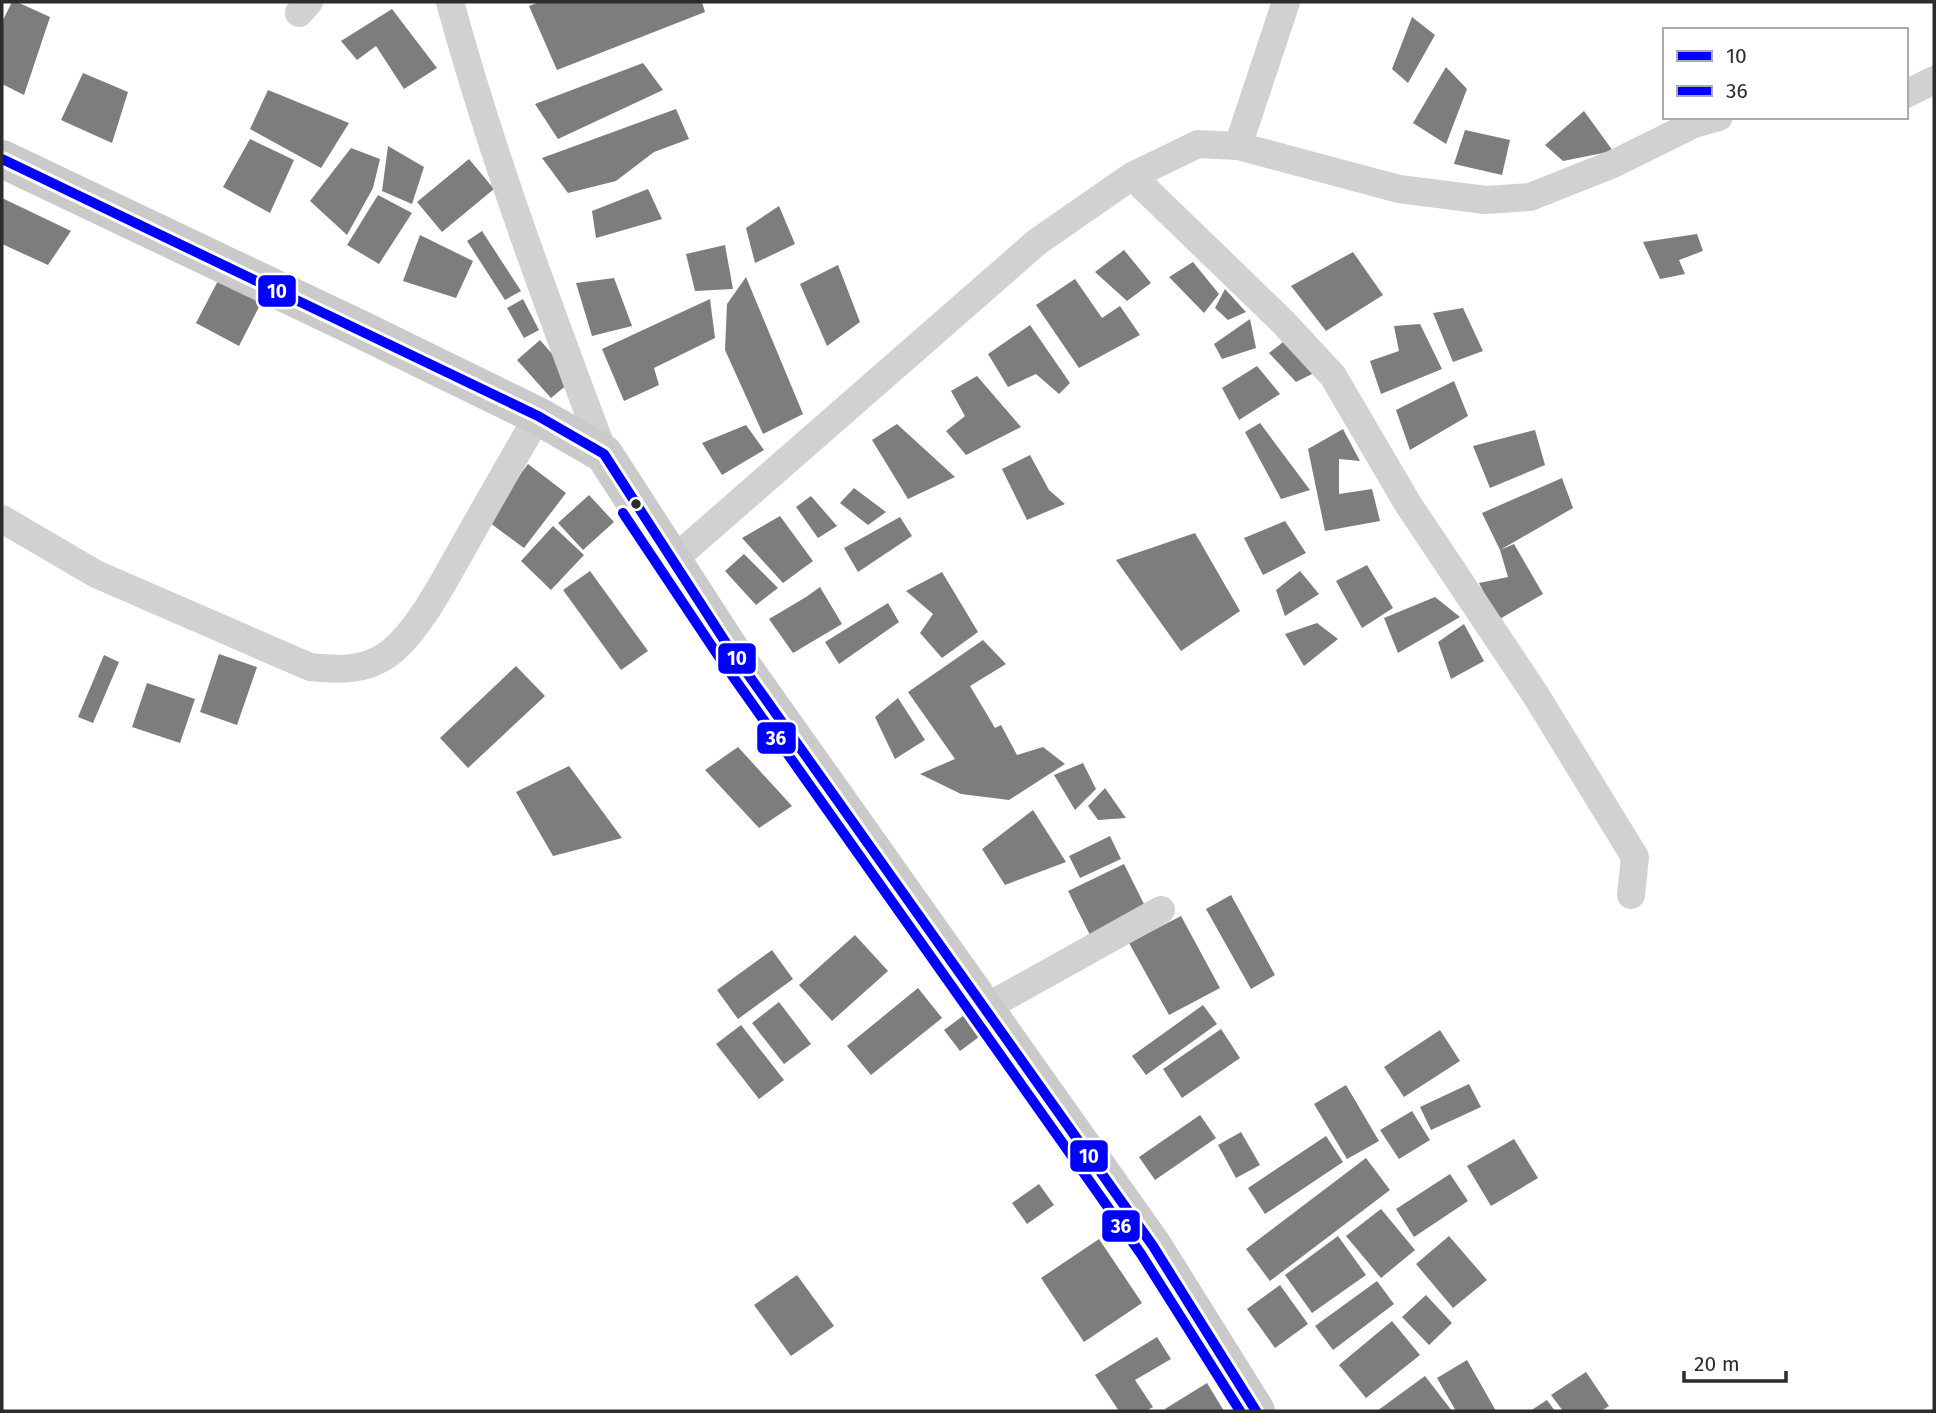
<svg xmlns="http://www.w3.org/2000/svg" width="1936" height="1413" viewBox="0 0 1936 1413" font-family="'Fira Sans',sans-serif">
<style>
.building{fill:#7d7d7d}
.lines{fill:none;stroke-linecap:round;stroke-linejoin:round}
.street{stroke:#d1d1d1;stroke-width:28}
.secondary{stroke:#cacaca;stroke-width:38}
.bus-1-casing{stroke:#fff;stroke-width:16}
.bus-2-casing{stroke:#fff;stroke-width:16}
.bus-1{stroke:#00f;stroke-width:10}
.bus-2{stroke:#00f;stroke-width:10}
.bus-dot{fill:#2c2c2c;stroke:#fff;stroke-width:2.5}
.line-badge{stroke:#fff;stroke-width:2.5}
.badge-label{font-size:19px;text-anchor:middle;font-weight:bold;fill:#fff}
</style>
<rect width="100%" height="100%" fill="#fff"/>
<path class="building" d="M12 2H17L50 17 24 95 2 84V22Z
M540 2H702L705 12 557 70 529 6Z
M392 9 437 68 404 89 376 46 357 60 341 41Z
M1412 17 1435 35 1408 83 1392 69Z
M643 63 663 90 558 139 535 104Z
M1446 67 1467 89 1446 144 1413 123Z
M83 73 128 92 112 143 61 120Z
M268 90 349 123 321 168 250 129Z
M676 109 689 139 654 152 616 181 568 193 542 158Z
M1584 111 1613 151 1563 161 1545 145Z
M1465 130 1510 140 1502 175 1454 164Z
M250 139 294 160 270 213 223 187Z
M388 146 424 167 412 204 382 191Z
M351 148 380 159 373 188 347 235 310 201Z
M469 159 494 189 442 232 417 202Z
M648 189 662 219 596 238 592 211Z
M378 195 412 213 379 264 347 245Z
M2 198 71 231 48 265 2 244Z
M779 206 795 244 755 263 746 228Z
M482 231 521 291 505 300 467 241Z
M1697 234 1703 251 1679 260 1685 274 1660 279 1643 242Z
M420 235 473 261 456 298 403 281Z
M725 245 733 289 695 291 686 254Z
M1124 250 1151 283 1127 301 1095 272Z
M1353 252 1383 295 1326 331 1291 286Z
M1193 262 1219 294 1204 313 1169 277Z
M838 265 860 322 827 346 800 284Z
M220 277 263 299 239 346 196 323Z
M746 277 803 414 763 434 725 350 727 304Z
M614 278 632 326 592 336 576 283Z
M1075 279 1102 318 1120 306 1140 335 1079 368 1036 305Z
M1225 289 1246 312 1228 320 1215 308Z
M523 299 539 330 524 338 507 308Z
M710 299 715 338 654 368 659 385 624 401 602 349Z
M1463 308 1483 351 1453 362 1433 313Z
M1250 319 1256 348 1222 359 1214 344Z
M1420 324 1442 369 1381 394 1370 361 1399 351 1394 326Z
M1030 325 1070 383 1059 394 1036 374 1008 387 988 354Z
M1287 339 1316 372 1296 382 1269 353Z
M540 340 574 379 551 398 517 360Z
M1257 366 1280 394 1239 420 1222 388Z
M977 376 1021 427 966 455 946 431 965 416 951 391Z
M1454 381 1468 416 1410 450 1396 410Z
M1260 423 1310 490 1281 499 1245 432Z
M897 424 955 477 908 499 872 440Z
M746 425 764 450 722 475 702 443Z
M1343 429 1360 461 1339 459V494L1372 489 1380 521 1325 531 1308 449Z
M1535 430 1545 465 1490 488 1473 446Z
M1030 455 1049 490 1065 504 1027 520 1002 469Z
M528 464 566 493 524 548 486 520Z
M1562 478 1573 508 1500 550 1482 513Z
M854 488 886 512 868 525 840 503Z
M589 495 614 522 583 550 558 523Z
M811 496 837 526 818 538 796 507Z
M780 516 813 561 783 583 742 538Z
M900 517 912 536 858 572 844 548Z
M1285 521 1306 553 1263 575 1244 538Z
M553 526 584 555 551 590 521 561Z
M1195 533 1240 611 1181 651 1116 560Z
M1514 544 1543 594 1498 620 1479 583 1508 577 1500 550Z
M744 554 778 588 756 605 725 571Z
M1367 565 1393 608 1362 628 1336 581Z
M590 571 648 651 621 670 563 590Z
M1300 571 1319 594 1285 616 1276 590Z
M942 572 978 632 942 658 920 633 933 614 906 591Z
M820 587 842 624 793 653 769 619 806 597Z
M1435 597 1460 617 1398 653 1384 618Z
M888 603 899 622 839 664 825 642Z
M1317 623 1338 639 1304 666 1285 634Z
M1464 624 1484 661 1451 679 1438 642Z
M983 640 1006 664 970 686 995 728 1001 725 1017 755 1043 747 1065 764 1009 800 961 794 920 774 955 759 908 692Z
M219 654 257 667 237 725 200 712Z
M104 655 119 662 93 723 78 717Z
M516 666 545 696 468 768 440 738Z
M147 683 195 699 180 743 132 727Z
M898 698 925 740 895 759 875 717Z
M738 747 792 806 759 828 705 770Z
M1083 763 1096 789 1075 810 1054 775Z
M569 766 622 838 553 856 516 792Z
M1105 788 1126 818 1098 820 1088 806Z
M1033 810 1066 862 1005 885 982 849Z
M1110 836 1121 859 1080 878 1069 856Z
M1124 864 1148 912 1092 939 1068 891Z
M1231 895 1275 975 1251 989 1206 909Z
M1181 916 1220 988 1169 1015 1129 943Z
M855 935 888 971 832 1021 799 985Z
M772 950 793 979 738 1019 717 990Z
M918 988 942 1018 871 1075 847 1046Z
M779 1002 811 1044 784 1064 752 1023Z
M1203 1005 1217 1024 1146 1075 1132 1056Z
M975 1007 991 1028 960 1051 944 1030Z
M741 1025 784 1080 759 1099 716 1044Z
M1221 1029 1240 1058 1182 1098 1163 1069Z
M1440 1030 1460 1061 1404 1097 1384 1067Z
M1469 1084 1481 1107 1431 1130 1420 1107Z
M1346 1085 1379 1141 1347 1159 1314 1104Z
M1412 1111 1430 1140 1399 1159 1380 1130Z
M1200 1115 1216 1138 1155 1180 1139 1157Z
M1241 1132 1260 1165 1236 1178 1218 1145Z
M1326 1136 1343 1162 1265 1214 1248 1188Z
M1514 1139 1538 1178 1491 1206 1467 1166Z
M1366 1158 1390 1190 1270 1281 1246 1249Z
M1450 1174 1468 1201 1414 1237 1396 1209Z
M1039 1184 1054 1205 1027 1224 1012 1203Z
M1381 1209 1415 1250 1381 1278 1346 1236Z
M1338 1236 1366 1275 1312 1313 1285 1275Z
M1449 1236 1487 1280 1453 1308 1416 1264Z
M1099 1239 1142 1303 1084 1342 1041 1278Z
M797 1275 834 1326 791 1356 754 1305Z
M1377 1281 1394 1304 1333 1350 1315 1326Z
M1280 1285 1308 1324 1275 1348 1247 1309Z
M1426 1295 1452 1323 1429 1345 1402 1317Z
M1392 1321 1420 1355 1366 1398 1339 1365Z
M1157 1337 1171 1359 1135 1380 1153 1407 1146 1411H1119L1095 1375Z
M1467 1360 1496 1411H1456L1437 1378Z
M1586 1372 1609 1406 1601 1411H1563L1551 1395Z
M1425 1376 1452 1411H1377Z
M1207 1383 1224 1411H1166L1165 1409Z
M1547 1400 1555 1411H1530Z"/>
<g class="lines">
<path class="street" d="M450 2C492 156 548 305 604 454
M299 13 309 2
M1906 94 1934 80
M1238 146 1286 2
M1132 176 1283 322 1333 376 1408 504 1535 694 1635 857 1631 895
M2 519 96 574 310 667C338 670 364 671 387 655 417 634 443 582 461 551 486 506 512 461 538 416
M672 561 1037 242 1132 176 1198 144 1238 146 1399 189 1486 200 1530 197 1613 164 1694 124 1719 117
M985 1008 1161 910"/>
<path class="secondary" d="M2 159 362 330 538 416 604 454 728 646 1153 1246 1256 1411"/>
<g class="bus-1-casing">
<path id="bus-1" d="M2 159 538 416 604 454 728 646 1153 1246 1256 1411"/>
</g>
<g class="bus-2-casing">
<path id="bus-2" d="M623 513 717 654 1141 1254 1240 1411"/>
</g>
<use href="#bus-1" class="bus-1"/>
<use href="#bus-2" class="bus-2"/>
</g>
<circle class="bus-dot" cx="636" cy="504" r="6"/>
<g class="line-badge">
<rect x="257" y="274" width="40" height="34" rx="7" fill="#00f"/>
<rect x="717" y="642" width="40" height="33" rx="7" fill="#00f"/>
<rect x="756" y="721" width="41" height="34" rx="7" fill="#00f"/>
<rect x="1069" y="1139" width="40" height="34" rx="7" fill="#00f"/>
<rect x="1101" y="1209" width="40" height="34" rx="7" fill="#00f"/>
</g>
<g class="badge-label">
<text x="277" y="298">10</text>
<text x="737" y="665">10</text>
<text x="776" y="745">36</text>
<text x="1089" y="1163">10</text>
<text x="1121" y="1233">36</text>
</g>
<rect width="1936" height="1413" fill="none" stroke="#2c2c2c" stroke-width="7"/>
<rect x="1663" y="28" width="245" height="91" fill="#ffffff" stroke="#ababab" stroke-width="2"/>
<rect x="1677" y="51" width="35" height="10" fill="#0000ff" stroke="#ababab" stroke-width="2"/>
<text x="1726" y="63" font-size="21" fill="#2c2c2c">10</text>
<rect x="1677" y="86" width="35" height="10" fill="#0000ff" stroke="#ababab" stroke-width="2"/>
<text x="1726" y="98" font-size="21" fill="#2c2c2c">36</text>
<path d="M1684 1371v10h102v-10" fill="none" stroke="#2c2c2c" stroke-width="3.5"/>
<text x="1694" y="1371" font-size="21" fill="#2c2c2c" stroke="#ffffff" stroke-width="5" paint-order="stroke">20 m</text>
</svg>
